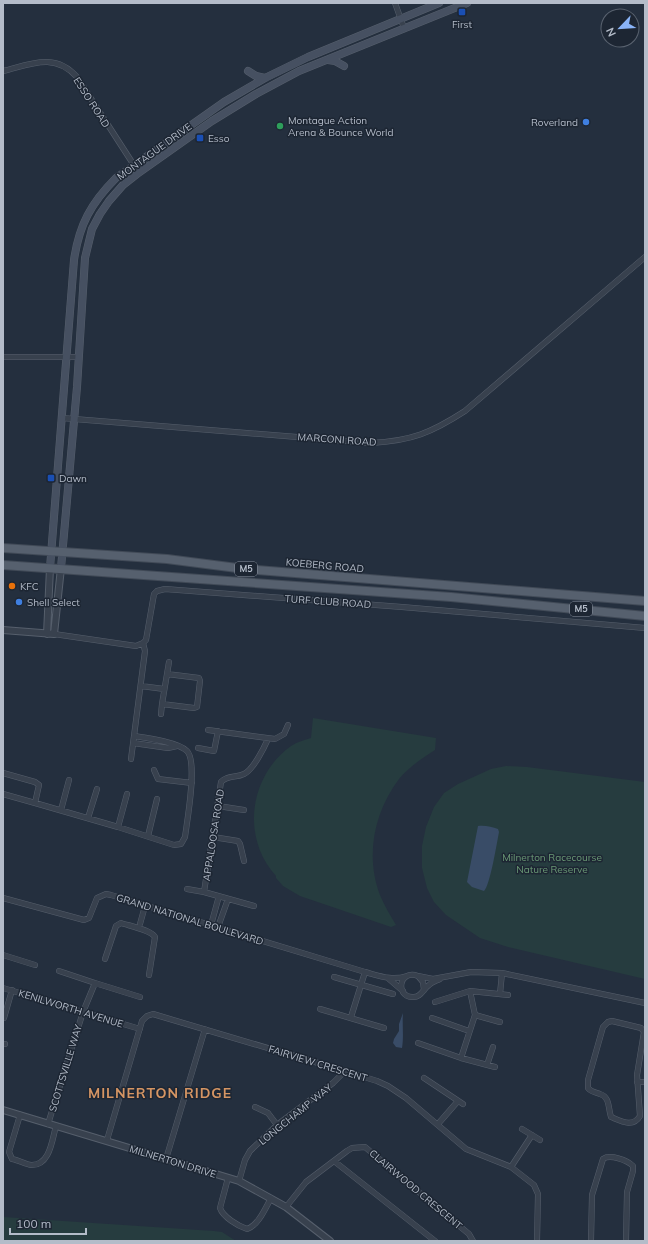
<svg xmlns="http://www.w3.org/2000/svg" width="648" height="1244" viewBox="0 0 648 1244" font-family="Mulish,sans-serif">
<style>
.green{fill:#263c3f}
.water{fill:#394c67}
.lines{fill:none;stroke-linecap:round;stroke-linejoin:round}
.minor-casing{stroke:#565f6c;stroke-width:6}
.tertiary-casing{stroke:#565f6c;stroke-width:8}
.secondary-casing{stroke:#565f6c;stroke-width:8}
.primary-casing{stroke:#414a57;stroke-width:10}
.minor{stroke:#38414e;stroke-width:5}
.tertiary{stroke:#38414e;stroke-width:6}
.secondary{stroke:#465061;stroke-width:7}
.primary{stroke:#56606e;stroke-width:8}
.transit-dot{fill:#1a4fb4;stroke:#1d2633;stroke-width:1.5}
.shop-dot{fill:#3f7fe0;stroke:#1d2633;stroke-width:1.5}
.leisure-dot{fill:#2e9e5b;stroke:#1d2633;stroke-width:1.5}
.food-dot{fill:#e8710a;stroke:#1d2633;stroke-width:1.5}
.labels{text-anchor:middle;stroke-width:3;stroke-linejoin:round;paint-order:stroke}
.shield{fill:#1d2633;stroke:#878f9c;stroke-width:1}
.shield-label{font-size:9px;font-weight:bold;fill:#b4bcc9}
.poi-label{font-size:10px;fill:#b4bcc9;stroke:#1d2633;text-anchor:start}
.street-label{font-size:10px;fill:#b4bcc9;stroke:#1d2633}
.park-label{font-size:10px;fill:#6b9a76;stroke:#1d2633}
.district-label{font-size:14px;font-weight:bold;letter-spacing:1px;fill:#d59563;stroke:#1d2633}
</style>
<rect width="100%" height="100%" fill="#242f3e"/>
<path class="green" d="M313 718 436 738 435 750C422 758 408 768 399 779 374 812 365 856 380 895 384 905 390 915 396 925L391 927 300 896 283 886 276 878V876C241 838 249 776 291 746 297 742 305 740 311 738Z
M506 766 527 767 645 782V979L508 947 480 938 446 915 434 902 427 888 422 868V846L426 827 434 807 444 793 458 784 491 769Z
M3 1217 214 1231 222 1232 236 1241H3Z"/>
<path class="water" d="M478 826C485 825 492 827 498 829L499 832C497 842 490 886 484 891L472 887 467 882Z
M403 1013C402 1025 404 1036 402 1048L396 1047 393 1043 394 1039 399 1031V1024Z"/>
<g class="lines">
<g class="minor-casing">
<path id="minor" d="M395 3 404 28
M3 71C31 64 55 52 77 77L139 173
M3 357H79
M62 418 371 443C411 441 431 433 465 411L645 257
M54 634 136 646 143 643 146 640 154 594 157 591 165 589 402 607 645 628
M167 674 199 678 200 681 197 707 194 708 162 704Z
M167 674 169 662
M141 686 164 689
M161 714 162 704
M208 730 275 739 284 734 288 725
M133 743 168 748 177 746
M198 748 214 751 218 731
M131 759 145 651 143 643
M154 770 158 779 192 783
M3 773 35 782 39 785 35 803 3 794
M35 803 118 827 174 845 181 844 185 837C187 821 198 762 187 751 178 742 147 738 134 736
M218 806 244 810
M61 810 69 780
M88 818 97 789
M118 827 127 794
M148 836 157 799
M213 837 238 841 240 844 244 861
M187 889 204 892
M3 898 84 920 89 918 97 898 106 894 111 895 365 972C380 976 392 981 407 976
M254 906 204 892 221 782C227 775 236 778 244 774 253 770 264 748 268 739
M140 924 145 906
M211 925 219 896
M218 927 228 899
M3 955 35 965
M105 959 116 926 121 923C130 926 151 930 155 937L149 975
M418 976 433 979 471 972 502 973 645 1003
M334 977 393 994
M389 979 403 991
M95 983 140 997
M3 988 140 1029
M424 990 423 982 418 976C399 969 395 996 412 997 421 998 423 989 429 985 432 982 436 981 440 979
M500 994 502 973
M435 1002 470 991 508 995
M320 1009 384 1028
M475 1015 500 1022
M351 1017 365 972
M4 1018 12 990
M432 1018 469 1031
M612 1021 641 1028 644 1032 637 1075 640 1116C633 1128 621 1121 611 1117 608 1108 610 1097 600 1094 595 1092 591 1092 588 1088V1080L603 1027 608 1022Z
M418 1043 461 1058 495 1067
M3 1044H5
M461 1058 475 1015 470 991
M487 1065 493 1047
M424 1078 463 1104
M637 1082H645
M255 1107 268 1113 277 1125
M20 1115 9 1152 12 1159C18 1160 25 1164 31 1165 50 1166 52 1140 56 1126
M48 1124 83 1012 95 983 59 971
M438 1124 458 1101
M522 1129 540 1140
M107 1140 142 1021 147 1016 153 1014 345 1071 377 1081 388 1086 406 1098 466 1149 511 1167 534 1185 538 1194 537 1241
M166 1159 205 1029
M334 1161 435 1241
M511 1167 532 1135
M228 1178 220 1208C223 1217 238 1226 247 1229 258 1226 266 1207 271 1198
M239 1181 245 1160 250 1151 277 1125 333 1083 345 1071
M286 1207 306 1182 347 1151 352 1148 365 1147 469 1234 473 1241
M591 1241 592 1195 603 1159C610 1154 627 1160 633 1166V1171L627 1192 626 1241"/>
</g>
<g class="tertiary-casing">
<path id="tertiary" d="M3 630 54 634 61 568
M47 634 50 568
M3 1110 239 1181 286 1207 330 1241"/>
</g>
<g class="secondary-casing">
<path id="secondary" d="M328 60 335 61 344 66
M248 71 256 76 265 78
M50 568 74 260C79 225 91 203 116 178L224 102 265 78 308 57 439 3
M61 568 77 387 85 258 92 229 100 214 109 201 123 185 137 174 212 121 256 94 299 71 467 3"/>
</g>
<g class="primary-casing">
<path id="primary" d="M3 548 167 559 245 569 645 601
M3 565 451 597 645 616"/>
</g>
<use href="#minor" class="minor"/>
<use href="#tertiary" class="tertiary"/>
<use href="#secondary" class="secondary"/>
<use href="#primary" class="primary"/>
</g>
<g class="transit-dot">
<rect x="458" y="8" width="8" height="8" rx="2"/>
<rect x="196" y="134" width="8" height="8" rx="2"/>
<rect x="47" y="474" width="8" height="8" rx="2"/>
</g>
<g class="shop-dot">
<circle cx="586" cy="122" r="4"/>
<circle cx="19" cy="602" r="4"/>
</g>
<circle class="leisure-dot" cx="280" cy="126" r="4"/>
<circle class="food-dot" cx="12" cy="586" r="4"/>
<g class="labels">
<g class="shield">
<rect x="235" y="562" width="22" height="14" rx="3"/>
<rect x="570" y="602" width="22" height="14" rx="3"/>
</g>
<g class="shield-label">
<text x="246" y="572">M5</text>
<text x="581" y="612">M5</text>
</g>
<g class="poi-label">
<text x="462" y="28" text-anchor="middle">First</text>
<text x="288" y="124">Montague Action<tspan x="288" dy="12">Arena &amp; Bounce World</tspan></text>
<text x="578" y="126" text-anchor="end">Roverland</text>
<text x="208" y="142">Esso</text>
<text x="59" y="482">Dawn</text>
<text x="20" y="590">KFC</text>
<text x="27" y="606">Shell Select</text>
</g>
<g class="street-label">
<text transform="translate(92 102) rotate(57)" y="4">ESSO ROAD</text>
<text transform="translate(154 151) rotate(-36)" y="4">MONTAGUE DRIVE</text>
<text transform="translate(337 439) rotate(4)" y="4">MARCONI ROAD</text>
<text transform="translate(325 565) rotate(5)" y="4">KOEBERG ROAD</text>
<text transform="translate(328 601) rotate(4)" y="4">TURF CLUB ROAD</text>
<text transform="translate(213 835) rotate(-81)" y="4">APPALOOSA ROAD</text>
<text transform="translate(190 919) rotate(17)" y="4">GRAND NATIONAL BOULEVARD</text>
<text transform="translate(71 1008) rotate(17)" y="4">KENILWORTH AVENUE</text>
<text transform="translate(318 1063) rotate(17)" y="4">FAIRVIEW CRESCENT</text>
<text transform="translate(65 1068) rotate(-73)" y="4">SCOTTSVILLE WAY</text>
<text transform="translate(295 1114) rotate(-39)" y="4">LONGCHAMP WAY</text>
<text transform="translate(173 1161) rotate(17)" y="4">MILNERTON DRIVE</text>
<text transform="translate(416 1189) rotate(40)" y="4">CLAIRWOOD CRESCENT</text>
</g>
<g class="park-label">
<text x="552" y="861">Milnerton Racecourse<tspan x="552" dy="12">Nature Reserve</tspan></text>
</g>
<g class="district-label">
<text x="160" y="1098">MILNERTON RIDGE</text>
</g>
</g>
<rect width="648" height="1244" fill="none" stroke="#b4bcc9" stroke-width="8"/>
<g transform="translate(620 28) rotate(245)"><circle r="19" fill="#1d2633" stroke="#59626f"/>
<path d="M0-3L7 15L0 10L-7 15Z" fill="#8ab4f8"/>
<text y="-6" font-size="11" font-weight="bold" text-anchor="middle" fill="#b4bcc9">N</text>
</g>
<path d="M10 1228v6h76v-6" fill="none" stroke="#b4bcc9" stroke-width="2"/>
<text x="16" y="1228" font-size="12" fill="#b4bcc9" stroke="#1d2633" stroke-width="3" paint-order="stroke">100 m</text>
</svg>
